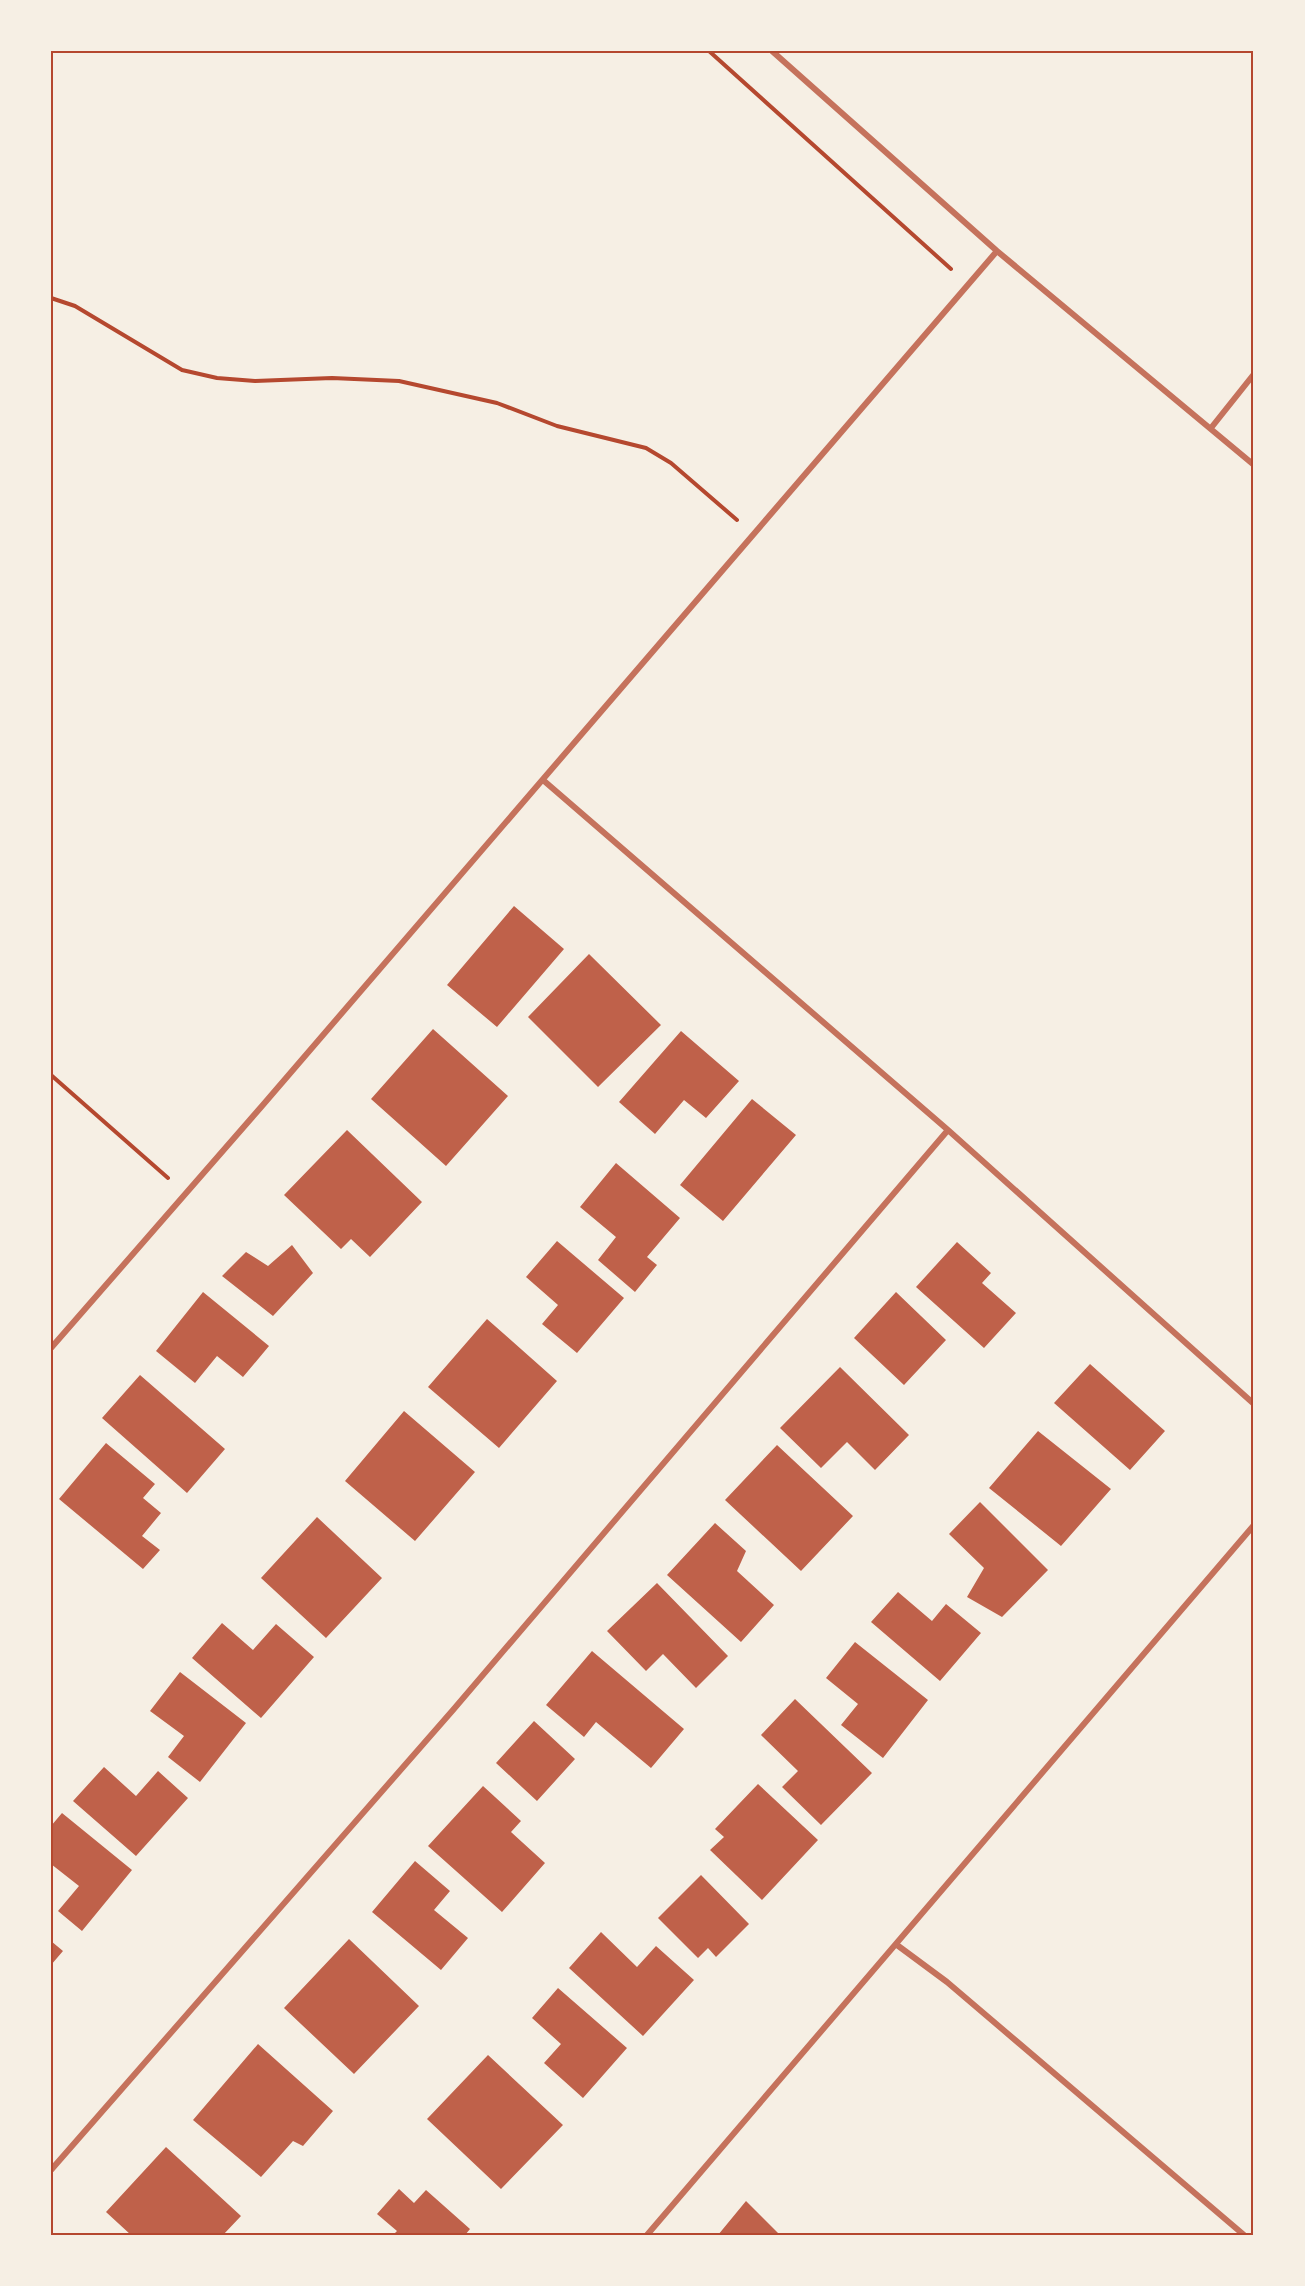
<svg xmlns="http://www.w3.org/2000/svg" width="1305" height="2286" viewBox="0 0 1305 2286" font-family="Cabin,sans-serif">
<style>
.building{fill:#bf614a}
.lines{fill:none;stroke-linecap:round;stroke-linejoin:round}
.path{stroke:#b5482f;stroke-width:4}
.minor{stroke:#c5725c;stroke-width:6}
.neatline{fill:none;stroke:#b5482f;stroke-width:2}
</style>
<rect width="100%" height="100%" fill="#f6efe4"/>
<path class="building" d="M514 906 564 949 497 1027 447 985Z
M589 954 661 1025 598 1087 528 1017Z
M433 1029 508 1096 446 1166 371 1099Z
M681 1031 739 1081 706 1118 684 1100 655 1134 619 1102Z
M752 1099 796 1135 723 1221 680 1185Z
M347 1130 422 1202 370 1257 351 1239 341 1249 284 1195Z
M616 1163 680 1218 647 1257 657 1265 635 1292 598 1260 616 1237 580 1207Z
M557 1241 624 1298 577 1353 542 1324 558 1305 526 1277Z
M957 1242 991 1273 982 1283 1016 1313 984 1348 916 1287Z
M292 1245 313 1273 273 1316 222 1276 246 1252 268 1266Z
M203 1292 269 1346 243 1377 217 1356 195 1383 156 1351Z
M896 1292 946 1340 904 1385 854 1338Z
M487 1319 557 1381 499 1448 428 1387Z
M1090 1364 1165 1431 1130 1470 1054 1403Z
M840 1367 909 1435 875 1470 847 1442 821 1468 780 1428Z
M140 1375 225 1449 187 1493 102 1418Z
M404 1411 475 1472 415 1541 345 1481Z
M1038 1431 1111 1489 1061 1546 989 1488Z
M106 1443 155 1484 143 1498 161 1513 142 1536 160 1550 143 1569 59 1499Z
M777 1445 853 1516 801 1571 725 1500Z
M980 1502 1048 1570 1002 1617 967 1597 984 1568 949 1534Z
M317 1517 382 1578 326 1638 261 1578Z
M715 1523 746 1551 737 1571 774 1605 741 1642 667 1575Z
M657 1583 728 1656 696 1688 663 1654 646 1671 607 1631Z
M898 1592 932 1621 946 1604 981 1633 940 1681 871 1622Z
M222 1623 253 1650 276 1624 314 1657 261 1718 192 1658Z
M855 1642 928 1700 883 1758 841 1725 858 1704 826 1678Z
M592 1651 684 1729 651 1768 596 1722 584 1737 546 1705Z
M180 1672 246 1723 200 1782 168 1757 184 1736 150 1711Z
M795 1699 872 1773 821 1825 782 1787 798 1771 761 1735Z
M534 1721 575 1759 537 1801 496 1763Z
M104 1767 136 1796 158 1771 188 1798 136 1856 73 1801Z
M758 1784 818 1840 762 1900 710 1850 724 1837 715 1829Z
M483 1786 521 1821 511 1832 545 1863 502 1912 428 1846Z
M62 1813 132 1870 82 1931 58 1911 79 1886 51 1864V1826Z
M415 1861 450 1891 434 1910 468 1938 441 1970 372 1912Z
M701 1875 749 1924 716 1957 708 1948 698 1958 658 1918Z
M601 1932 637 1967 656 1946 694 1980 643 2036 569 1968Z
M349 1939 419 2006 354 2074 284 2008Z
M51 1941 63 1951 51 1965Z
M558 1988 627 2048 583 2098 544 2063 561 2044 532 2018Z
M258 2044 333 2111 303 2146 293 2141 261 2177 193 2120Z
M488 2055 563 2125 501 2189 427 2119Z
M166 2147 241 2216 223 2235H131L106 2212Z
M399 2189 414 2203 426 2190 470 2229 465 2235H393L397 2231 377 2214Z
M746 2201 780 2235H718Z"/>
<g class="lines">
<path class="path" d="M709 51 951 269
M51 298 75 306 182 370 217 378 255 381 332 378 399 381 497 403 557 426 646 448 671 463 737 520
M51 1075 168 1178"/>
<path class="minor" d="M772 51 997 251 1254 465
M1211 428 1254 374
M543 780 948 1130 1254 1404
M51 1348 262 1106 997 251
M897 1945 947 1982 1244 2235
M51 2170 453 1710 948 1130
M647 2235 1254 1525"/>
</g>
<rect width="1305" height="2286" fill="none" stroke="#f6efe4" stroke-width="105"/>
<rect x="52" y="52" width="1200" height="2182" class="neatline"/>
</svg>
